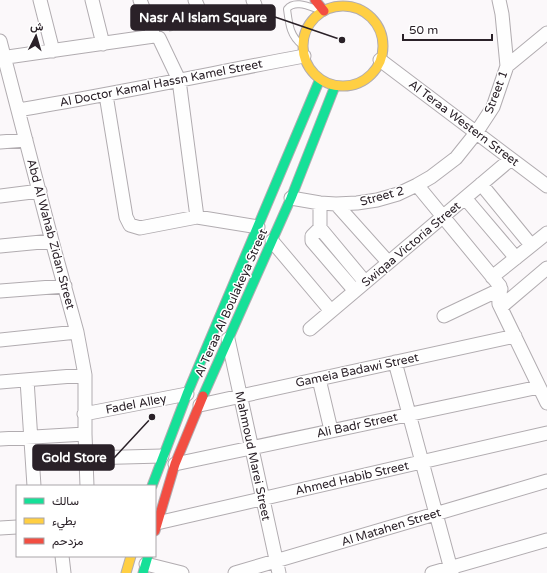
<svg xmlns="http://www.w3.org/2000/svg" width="547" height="573" viewBox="0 0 547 573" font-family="'Varela Round',Vazirmatn,sans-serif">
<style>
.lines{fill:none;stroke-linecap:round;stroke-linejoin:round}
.lane-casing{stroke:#b1acb0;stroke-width:8}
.street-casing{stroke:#b1acb0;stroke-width:15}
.fast-casing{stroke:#b1acb0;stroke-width:11}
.slow-casing{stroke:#b1acb0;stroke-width:11}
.jam-casing{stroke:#b1acb0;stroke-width:11}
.path{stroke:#d8d6d7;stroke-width:2;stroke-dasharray:4 2;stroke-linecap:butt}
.lane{stroke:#fefefe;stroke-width:6}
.street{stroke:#fefefe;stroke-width:13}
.fast{stroke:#16e098;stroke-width:9}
.slow{stroke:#ffcf43;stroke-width:9}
.jam{stroke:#f24e42;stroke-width:9}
.labels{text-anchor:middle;stroke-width:3;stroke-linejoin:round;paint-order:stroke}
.street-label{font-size:12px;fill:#2a2128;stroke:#fff}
.leader{fill:none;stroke:#2a2128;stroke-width:1.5}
.callout-dot{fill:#2a2128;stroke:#fff;stroke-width:1.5}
.callout{fill:#2a2128;stroke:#2a2128;stroke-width:1.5}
.callout-label{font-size:13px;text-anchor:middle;font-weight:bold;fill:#fff}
</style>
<rect width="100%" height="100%" fill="#fbf8fa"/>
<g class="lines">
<g class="lane-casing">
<path id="lane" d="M302 45C290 36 289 24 287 9 294 0 308 6 317 9"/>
</g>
<g class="street-casing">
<path id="street" d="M40 0 53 51
M92 0 103 44
M140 0 154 36
M195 0 202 17 200 21
M253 0 255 5
M0 41 52 241 77 332 85 375V434L87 486
M0 58 154 36 159 38 179 80 197 217
M380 60 547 186
M507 66 547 33
M106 95 126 217 130 225 140 228 197 217 258 227
M18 110C114 94 209 74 304 56
M0 142 26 140
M481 184 531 245
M417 185 500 286C502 292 498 298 499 304L547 403
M0 196 40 191
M291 198 320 203 336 204 357 203 377 200 398 194 417 185 431 177 456 158 476 133 493 107 507 66 502 14 499 0
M465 198 516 258
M320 203V228L312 236V241L355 291
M336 204 388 262
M320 228 365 282
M272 241 331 311
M0 246 52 241
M492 277 547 233
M0 291 65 286
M501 307 547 268
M444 316 501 289
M310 329 511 159
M228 339 279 573
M0 340 77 332
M395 362 452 573
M319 379 331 430
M27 380 34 486
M0 382 85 375
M200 405 515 336
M84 414 187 394
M0 439 85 434
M86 458 162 456
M175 464 539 387
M157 523 547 433
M0 528 17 527
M62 556 64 573
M146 564 182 573
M235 573 547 481
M432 573 547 540"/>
</g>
<g class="fast-casing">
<path id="fast" d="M203 396 291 198 335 86
M152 486 187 394 320 79
M143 573 148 556"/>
</g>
<g class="slow-casing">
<path id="slow" d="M303 46a40 40 0 1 1 80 0a40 40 0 1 1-80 0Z
M126 573 131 556"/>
</g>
<g class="jam-casing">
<path id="jam" d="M315 0 324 11
M155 531 175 464 203 396"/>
</g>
<path class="path" d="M169 31 190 25"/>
<use href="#lane" class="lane"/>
<use href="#street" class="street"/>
<use href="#fast" class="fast"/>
<use href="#slow" class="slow"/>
<use href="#jam" class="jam"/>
</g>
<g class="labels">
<g class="street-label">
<text transform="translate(161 83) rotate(-11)" y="4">Al Doctor Kamal Hassn Kamel Street</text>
<text transform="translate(496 92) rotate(-69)" y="4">Street 1</text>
<text transform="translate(464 123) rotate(37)" y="4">Al Teraa Western Street</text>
<text transform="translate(382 196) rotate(-15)" y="4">Street 2</text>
<text transform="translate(51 234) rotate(75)" y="4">Abd Al Wahab Zidan Street</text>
<text transform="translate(411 244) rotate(-40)" y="4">Swiqaa Victoria Street</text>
<text transform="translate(231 303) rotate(-66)" y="4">Al Teraa Al Boulakeya Street</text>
<text transform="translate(357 370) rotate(-12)" y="4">Gameia Badawi Street</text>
<text transform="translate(136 404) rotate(-11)" y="4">Fadel Alley</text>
<text transform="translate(357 425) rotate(-12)" y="4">Ali Badr Street</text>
<text transform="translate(253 456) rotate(78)" y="4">Mahmoud Marei Street</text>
<text transform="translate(352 478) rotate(-13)" y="4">Ahmed Habib Street</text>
<text transform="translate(391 527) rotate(-17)" y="4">Al Matahen Street</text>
</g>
</g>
<path class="leader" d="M342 40L275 17M152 417L114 458"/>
<g class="callout-dot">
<circle cx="342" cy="40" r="4"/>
<circle cx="152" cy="417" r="4"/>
</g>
<g class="callout">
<rect x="131" y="5" width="144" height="25" rx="4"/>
<rect x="33" y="445" width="81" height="25" rx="4"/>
</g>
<g class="callout-label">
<text x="203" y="22">Nasr Al Islam Square</text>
<text x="74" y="462">Gold Store</text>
</g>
<rect x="16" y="485" width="140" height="72" fill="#ffffff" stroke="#aaa6a9"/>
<rect x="24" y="498" width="20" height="6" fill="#16e098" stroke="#aaa6a9"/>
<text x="52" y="505" font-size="12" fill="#2a2128">سالك</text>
<rect x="24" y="518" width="20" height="6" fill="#ffcf43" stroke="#aaa6a9"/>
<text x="52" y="525" font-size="12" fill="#2a2128">بطيء</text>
<rect x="24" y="538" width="20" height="6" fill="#f24e42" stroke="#aaa6a9"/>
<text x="52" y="545" font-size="12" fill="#2a2128">مزدحم</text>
<g transform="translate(36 36) rotate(5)" stroke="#ffffff" stroke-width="3" paint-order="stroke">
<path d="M0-3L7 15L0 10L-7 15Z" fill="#2a2128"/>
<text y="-6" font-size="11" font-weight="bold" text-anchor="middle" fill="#2a2128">ش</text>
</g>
<path d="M403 34v6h89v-6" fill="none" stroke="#2a2128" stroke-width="2"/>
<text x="409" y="34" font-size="12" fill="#2a2128" stroke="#ffffff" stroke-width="3" paint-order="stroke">50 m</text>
</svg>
